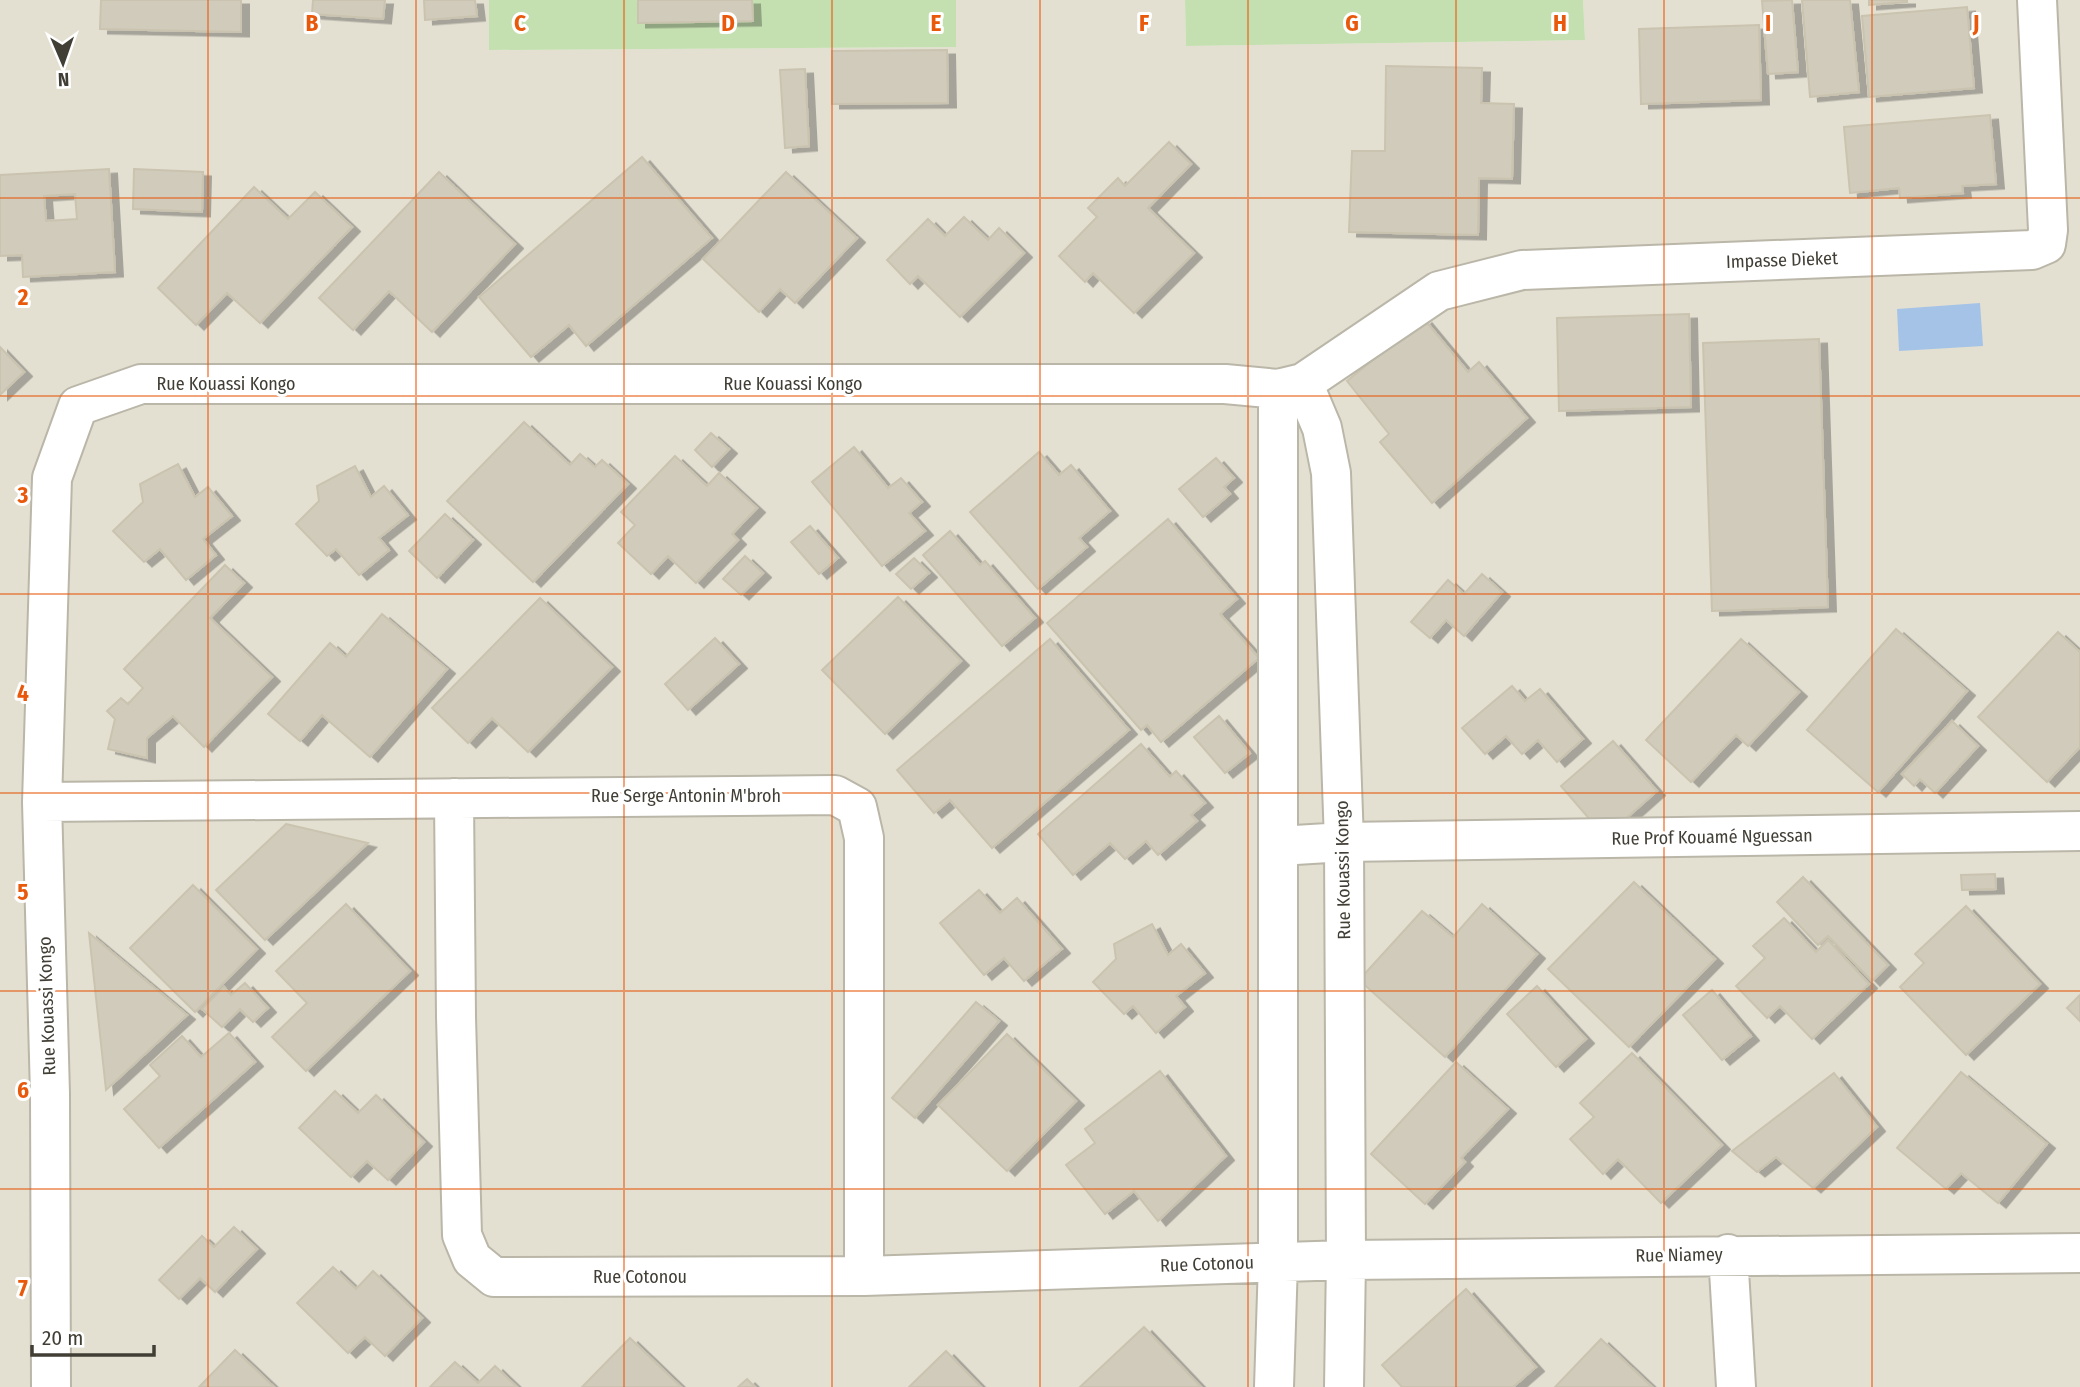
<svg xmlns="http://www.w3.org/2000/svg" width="2080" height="1387" viewBox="0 0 2080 1387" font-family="'Fira Sans Condensed',sans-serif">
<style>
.residential{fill:#e3e0d2}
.green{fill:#c4e0b0}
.water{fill:#a5c3e7}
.building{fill:#d0cbbb;stroke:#cac3af;stroke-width:2;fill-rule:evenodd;filter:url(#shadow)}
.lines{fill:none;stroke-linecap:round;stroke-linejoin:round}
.minor-casing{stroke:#bab6a8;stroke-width:42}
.minor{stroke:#fff;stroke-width:38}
.grid{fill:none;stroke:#e8590c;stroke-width:2;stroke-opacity:0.55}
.labels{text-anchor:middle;stroke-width:6;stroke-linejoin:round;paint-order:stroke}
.street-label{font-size:18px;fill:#413e35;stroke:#fff}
.grid-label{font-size:23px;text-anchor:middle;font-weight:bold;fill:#e8590c;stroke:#fff;stroke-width:6;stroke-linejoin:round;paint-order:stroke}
</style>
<defs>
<filter id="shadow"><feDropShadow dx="8" dy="4.5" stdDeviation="0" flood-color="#0004"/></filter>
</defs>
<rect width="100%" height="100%" fill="#f0eee4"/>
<path class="residential" d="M0 0H489L490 50 955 47 956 0H1185L1186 46 1585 40 1583 0H2080V1387H0Z"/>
<path class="green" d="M489 0H956V47L489 50Z
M1185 0H1583L1585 40 1186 46Z"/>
<path class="water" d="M1980 303 1983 346 1899 351 1897 309Z"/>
<path class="building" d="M101 0H241V32L100 29Z
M313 0H385L383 19 312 14Z
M424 0H475L477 16 425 20Z
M638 0H752L753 21 638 23Z
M1792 0 1798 72 1768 74 1762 1Z
M1802 0H1850L1859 92 1810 97Z
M1869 0H1907V2L1869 5Z
M1967 7 1974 88 1869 97 1862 16Z
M1759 25 1761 100 1641 104 1639 29Z
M947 50 948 103 832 104V51Z
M1386 66 1482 68 1481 103 1514 104 1512 179 1479 178 1478 235 1349 232 1352 151H1385Z
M805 69 809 146 785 148 780 70Z
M1990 115 1996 184 1962 186 1963 193 1900 198 1899 188 1850 193 1844 127Z
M1169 142 1191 164 1148 208 1194 253 1134 313 1093 273 1085 282 1059 256 1097 217 1088 208 1118 178 1125 186Z
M642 157 712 238 586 346 569 325 531 357 479 297Z
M109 169 115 272 23 277 22 255 0 256V175ZM75 194 77 219 46 221 44 196Z
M134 169 203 172 202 212 133 209Z
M439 172 515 244 432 332 389 291 353 330 319 298Z
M786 172 857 238 795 303 780 289 759 312 703 259Z
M254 187 288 219 315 192 352 227 260 323 227 293 196 325 158 288Z
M964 217 988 240 999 228 1024 253 960 317 918 276 910 284 887 260 928 219 945 236Z
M1689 314 1691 407 1559 411 1557 318Z
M1424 319 1468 372 1479 362 1527 418 1432 503 1380 442 1389 434 1347 381Z
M1819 339 1828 607 1712 611 1703 343Z
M0 347 24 372 0 395Z
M524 422 570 465 580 454 595 467 602 460 628 484 533 582 447 501Z
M711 433 729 449 712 467 695 450Z
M854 447 888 488 901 478 922 502 909 513 925 531 882 566 812 482Z
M1039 452 1059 475 1071 465 1110 511 1079 538 1087 547 1038 589 970 512Z
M675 456 707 486 719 473 757 508 732 534 738 540 696 583 668 556 651 574 618 543 635 525 621 512Z
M1216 458 1234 478 1224 487 1230 494 1203 517 1179 489Z
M178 464 195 497 208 487 232 516 203 539 216 555 186 580 160 549 144 562 113 531 143 502 140 484Z
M355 466 371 497 384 486 408 515 379 538 389 550 359 575 336 549 327 556 296 524 319 501 317 486Z
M445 514 473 540 437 578 409 551Z
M1168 519 1237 599 1220 614 1259 658 1161 742 1147 725 1141 730 1047 623Z
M810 526 838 558 819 574 791 542Z
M950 531 980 565 985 561 1035 618 1002 646 923 555Z
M745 556 763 573 741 595 723 579Z
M914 558 929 573 911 589 896 574Z
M225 565 244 583 210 618 272 677 204 747 173 716 147 738V758L108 749 115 719 107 711 121 698 128 704 143 688 124 669Z
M1482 574 1502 592 1464 636 1446 620 1430 638 1411 622 1448 580 1464 594Z
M898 597 961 661 885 734 822 670Z
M540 598 612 667 528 752 492 718 468 743 432 708Z
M382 614 447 669 370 757 322 715 300 741 268 714 330 643 346 657Z
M1896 629 1967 691 1878 792 1807 730Z
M2058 632 2080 652V747L2047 782 1978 717Z
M715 638 739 664 688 710 665 684Z
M1050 639 1129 730 992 848 950 800 934 813 897 770Z
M1741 639 1799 692 1748 746 1736 735 1691 782 1646 740Z
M1512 686 1525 701 1540 689 1583 739 1557 762 1538 740 1522 754 1506 736 1485 754 1462 728Z
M1219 716 1250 753 1225 773 1194 737Z
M1952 721 1978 746 1935 793 1920 779 1914 786 1902 774Z
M1613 741 1657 791 1605 837 1561 786Z
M1141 744 1170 777 1176 771 1205 803 1191 815 1197 821 1158 855 1146 841 1125 859 1110 843 1073 875 1038 834Z
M286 824 368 843 265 940 216 890Z
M1995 874 1996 889 1962 890 1961 875Z
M1803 877 1888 965 1872 981 1828 936 1818 945 1777 902Z
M1634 882 1715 959 1629 1047 1548 969Z
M193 885 257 949 195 1012 130 948Z
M979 890 1000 913 1017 898 1062 949 1024 981 1004 958 984 975 940 923Z
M346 904 410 971 306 1071 272 1037 307 1003 276 971Z
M1482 904 1537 954 1445 1057 1359 980 1422 911 1453 937Z
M1966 906 2040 984 1966 1055 1900 987 1924 963 1915 954Z
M1784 918 1816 952 1828 940 1869 984 1812 1039 1780 1006 1767 1018 1736 986 1765 958 1753 946Z
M1152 924 1168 955 1181 944 1205 973 1176 996 1185 1007 1156 1033 1133 1006 1124 1014 1093 982 1116 959 1114 944Z
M89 933 187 1015 106 1090Z
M245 983 268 1008 253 1022 240 1009 222 1027 202 1009 224 987 231 995Z
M1537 986 1586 1039 1556 1067 1507 1014Z
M1712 990 1751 1036 1722 1060 1683 1015Z
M2080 995V1021L2067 1008Z
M976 1002 999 1021 915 1118 892 1098Z
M229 1033 255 1062 159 1148 124 1109 160 1076 150 1065 182 1036 201 1057Z
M1007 1034 1076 1101 1007 1171 938 1105Z
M1632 1053 1722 1145 1661 1203 1618 1159 1603 1174 1570 1139 1594 1117 1580 1103Z
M1456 1062 1508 1109 1461 1158 1465 1162 1425 1204 1371 1154Z
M1160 1071 1226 1156 1158 1221 1134 1191 1105 1214 1066 1165 1095 1143 1085 1129Z
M1961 1072 2047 1144 1998 1203 1961 1173 1946 1189 1897 1148Z
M1834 1073 1877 1127 1813 1188 1776 1157 1757 1172 1732 1151Z
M335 1091 358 1113 376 1095 424 1142 388 1180 367 1161 351 1177 299 1128Z
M234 1227 257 1249 215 1292 200 1278 179 1299 159 1280 202 1236 214 1247Z
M333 1267 356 1289 373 1271 422 1318 385 1356 365 1337 348 1353 297 1303Z
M1466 1289 1536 1367 1513 1387H1402L1382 1365Z
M1144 1327 1201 1387H1080Z
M630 1338 681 1387H582Z
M1601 1339 1652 1387H1555Z
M235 1350 274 1387H199Z
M946 1351 981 1387H909Z
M455 1362 478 1383 495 1366 517 1387H430Z
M747 1379 755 1387H738Z"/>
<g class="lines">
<g class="minor-casing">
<path id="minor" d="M1303 383 1439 291 1522 270 2032 250 2046 244 2048 230 2037 0
M454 798 456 1017 462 1235 472 1259 494 1277 864 1276 1346 1260 2080 1253
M42 802 835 795 857 807 864 838V1276
M1279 846 1344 842 2080 831
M1728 1254 1736 1387
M51 1387 50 1094 42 802 52 478 78 406 141 384H1225L1278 389 1303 383 1322 428 1331 473 1344 842 1346 1260 1344 1387
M1274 1387 1278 1262V389"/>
</g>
<use href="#minor" class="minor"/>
</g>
<path class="grid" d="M208 0V1387M416 0V1387M624 0V1387M832 0V1387M1040 0V1387M1248 0V1387M1456 0V1387M1664 0V1387M1872 0V1387M0 198H2080M0 396H2080M0 594H2080M0 793H2080M0 991H2080M0 1189H2080"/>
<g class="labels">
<g class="street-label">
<text transform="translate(1782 260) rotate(-2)" y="6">Impasse Dieket</text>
<text x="226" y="390">Rue Kouassi Kongo</text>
<text x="793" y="390">Rue Kouassi Kongo</text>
<text x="686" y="802">Rue Serge Antonin M'broh</text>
<text transform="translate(1712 837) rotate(-1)" y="6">Rue Prof Kouamé Nguessan</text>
<text transform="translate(1343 870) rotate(-91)" y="6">Rue Kouassi Kongo</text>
<text transform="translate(47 1006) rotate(-92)" y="6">Rue Kouassi Kongo</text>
<text transform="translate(1679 1255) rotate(-1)" y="6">Rue Niamey</text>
<text transform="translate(1207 1264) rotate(-2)" y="6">Rue Cotonou</text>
<text x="640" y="1283">Rue Cotonou</text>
</g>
</g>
<g class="grid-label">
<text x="312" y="31">B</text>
<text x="520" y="31">C</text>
<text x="728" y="31">D</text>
<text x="936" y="31">E</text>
<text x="1144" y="31">F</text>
<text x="1352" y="31">G</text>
<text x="1560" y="31">H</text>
<text x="1768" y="31">I</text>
<text x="1976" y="31">J</text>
<text x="23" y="305">2</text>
<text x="23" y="503">3</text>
<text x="23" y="701">4</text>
<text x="23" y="900">5</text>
<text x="23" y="1098">6</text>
<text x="23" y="1296">7</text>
</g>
<g transform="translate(63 63) rotate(178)" stroke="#ffffff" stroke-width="5" paint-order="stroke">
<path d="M0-5L12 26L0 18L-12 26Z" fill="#413e35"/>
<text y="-10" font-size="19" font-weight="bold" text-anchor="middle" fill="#413e35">N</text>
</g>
<path d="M32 1345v10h122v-10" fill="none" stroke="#413e35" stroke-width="3.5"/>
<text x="42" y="1345" font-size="21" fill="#413e35" stroke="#ffffff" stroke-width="5" paint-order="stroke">20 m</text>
</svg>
